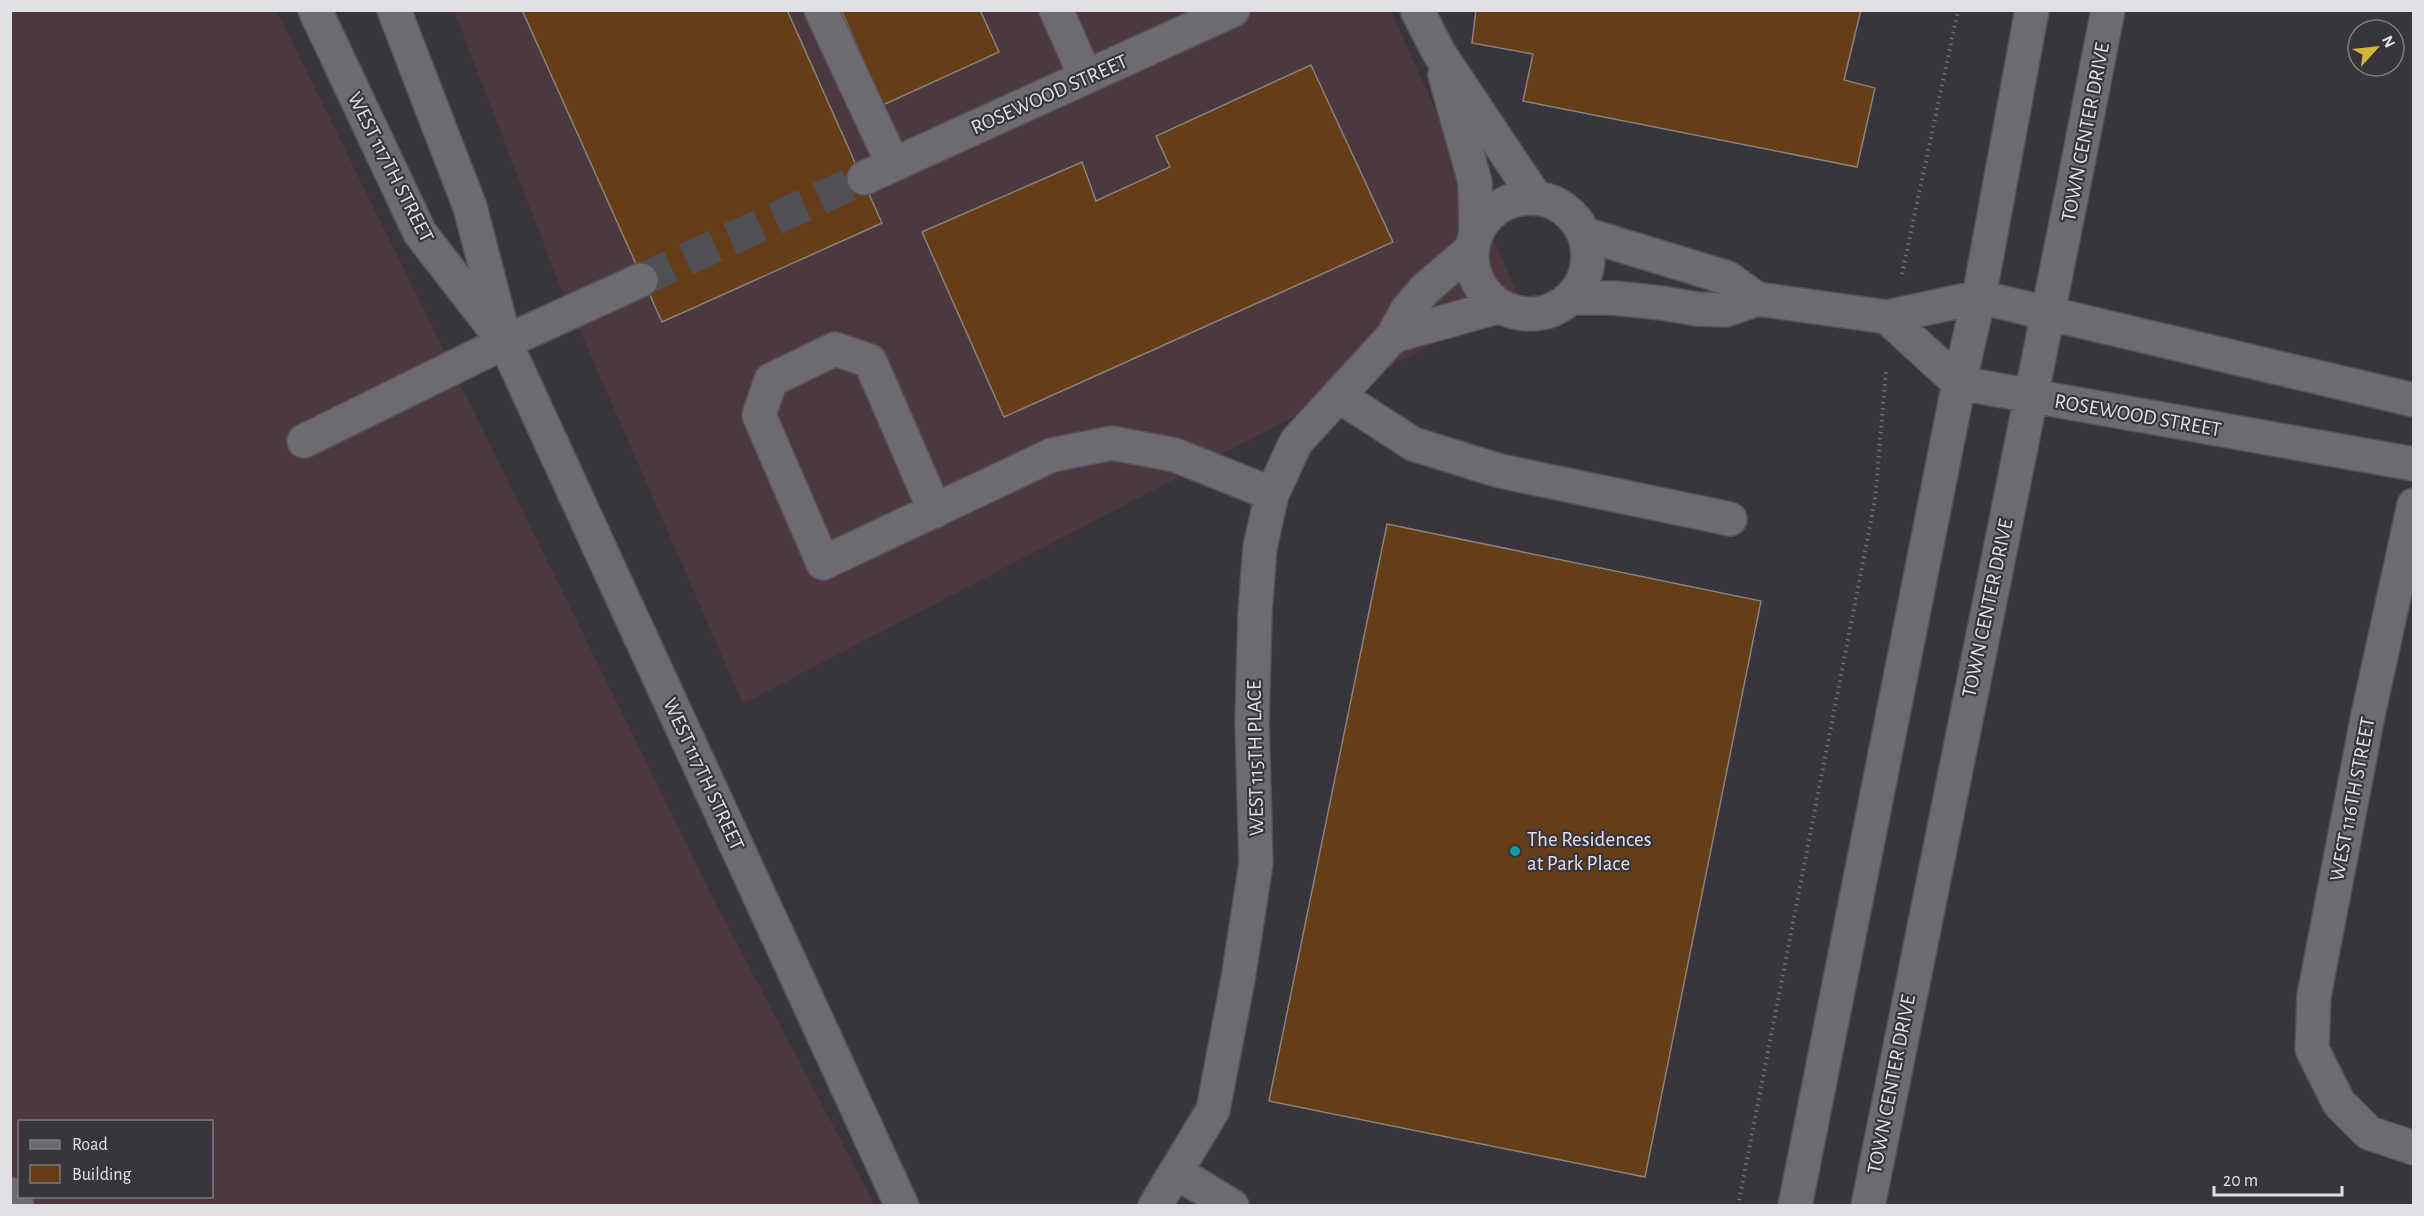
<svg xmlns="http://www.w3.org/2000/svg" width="2424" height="1216" viewBox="0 0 2424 1216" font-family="'Alegreya Sans',sans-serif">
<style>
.commercial{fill:#4c383f;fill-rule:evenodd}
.building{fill:#653d17;stroke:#89827c;stroke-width:1.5}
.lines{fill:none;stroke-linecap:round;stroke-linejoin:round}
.minor-tunnel{stroke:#514e55;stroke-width:33;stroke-dasharray:33 16;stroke-linecap:butt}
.minor-casing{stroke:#555359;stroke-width:36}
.path{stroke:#706e74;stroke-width:4;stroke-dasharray:1.5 4.5;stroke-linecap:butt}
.minor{stroke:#6d6a72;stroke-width:33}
.culture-dot{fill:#0f9aa8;stroke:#38353c;stroke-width:2}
.labels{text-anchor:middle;stroke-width:4.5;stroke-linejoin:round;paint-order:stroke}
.street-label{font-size:21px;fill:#e1dfe4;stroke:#38353c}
.poi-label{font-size:21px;fill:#e1dfe4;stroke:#38353c;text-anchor:start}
</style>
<rect width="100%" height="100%" fill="#38353c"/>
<path class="commercial" d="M10 11H277L715 902 875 1205H11ZM20 1122H212V1196H20Z
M454 11H1391L1520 299 743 704 557 278Z"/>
<path class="building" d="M522 10H787L882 223 662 322Z
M841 10H980L999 52 883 105Z
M1476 10H1861L1844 80 1875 88 1857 167 1523 101 1533 54 1472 43Z
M1311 65 1393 242 1004 417 922 232 1082 162 1096 201 1170 167 1156 136Z
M1387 524 1761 601 1645 1177 1269 1101Z"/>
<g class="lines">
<path class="minor-tunnel" d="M641 280 864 178"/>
<g class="minor-casing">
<path id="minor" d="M315 10 420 233 496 331
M394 10 470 207 505 342 902 1206
M821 10 893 164
M1056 10 1086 77
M1417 10 1439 53 1536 198
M1445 75 1475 182 1476 235
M864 178 1233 10
M1472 256a58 58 0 1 1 116 0a58 58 0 1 1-116 0Z
M1584 234 1728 278 1757 299
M1571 298H1614L1662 303 1697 309 1726 310 1757 299 1887 317 1979 297 2414 400
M1887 317 1959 383 2414 464
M1393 336 1501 306
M1339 396 1413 444 1500 471 1730 519
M304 441 505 342 641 280
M2414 505 2368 715 2314 996 2312 1049 2339 1103 2369 1133 2414 1148
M935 511 870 361 835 349 771 380 759 415 823 563 1052 455 1112 443 1175 455 1272 494
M1176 1172 1232 1206
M10 1194 17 1206
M1155 1206 1213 1110 1238 979 1256 863 1252 723 1255 613 1260 547 1272 494 1296 442 1393 336 1407 310 1425 289 1473 248
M1795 1206 1959 383 1979 297 2032 10
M1868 1206C1945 806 2031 409 2108 10"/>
</g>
<path class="path" d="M1902 274 1958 10
M1738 1206 1875 500 1886 370"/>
<use href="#minor" class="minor"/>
</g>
<circle class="culture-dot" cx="1515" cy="851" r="6"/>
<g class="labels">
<g class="street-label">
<text transform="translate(1049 94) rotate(-24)" y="7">ROSEWOOD STREET</text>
<text transform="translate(2085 132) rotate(-79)" y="7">TOWN CENTER DRIVE</text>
<text transform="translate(391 167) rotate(63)" y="7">WEST 117TH STREET</text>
<text transform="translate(2138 415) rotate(10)" y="7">ROSEWOOD STREET</text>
<text transform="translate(1987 608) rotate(-78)" y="7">TOWN CENTER DRIVE</text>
<text transform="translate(1255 758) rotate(-91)" y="7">WEST 115TH PLACE</text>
<text transform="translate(704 774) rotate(65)" y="7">WEST 117TH STREET</text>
<text transform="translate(2352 799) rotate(-79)" y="7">WEST 116TH STREET</text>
<text transform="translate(1891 1084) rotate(-79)" y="7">TOWN CENTER DRIVE</text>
</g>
<g class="poi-label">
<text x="1527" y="846">The Residences<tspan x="1527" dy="24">at Park Place</tspan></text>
</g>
</g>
<rect width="2424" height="1216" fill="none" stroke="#e1dfe4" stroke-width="24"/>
<rect x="18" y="1120" width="195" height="78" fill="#38353c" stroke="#7c797f" stroke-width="1.5"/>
<rect x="30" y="1140" width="30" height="9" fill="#6d6a72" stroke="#7c797f" stroke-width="1.5"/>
<text x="72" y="1150" font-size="18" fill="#e1dfe4">Road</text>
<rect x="30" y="1165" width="30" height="18" fill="#653d17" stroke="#7c797f" stroke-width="1.5"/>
<text x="72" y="1180" font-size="18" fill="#e1dfe4">Building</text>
<g transform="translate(2376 48) rotate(63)"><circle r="28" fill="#38353c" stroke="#7c797f" stroke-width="1.5"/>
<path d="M0-4.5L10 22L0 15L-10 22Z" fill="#d4b635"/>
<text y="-9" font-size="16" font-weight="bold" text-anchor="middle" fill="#e1dfe4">N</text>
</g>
<path d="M2214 1186v9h128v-9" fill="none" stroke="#e1dfe4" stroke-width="3"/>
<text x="2223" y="1186" font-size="18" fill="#e1dfe4" stroke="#38353c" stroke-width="4.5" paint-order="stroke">20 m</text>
</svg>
